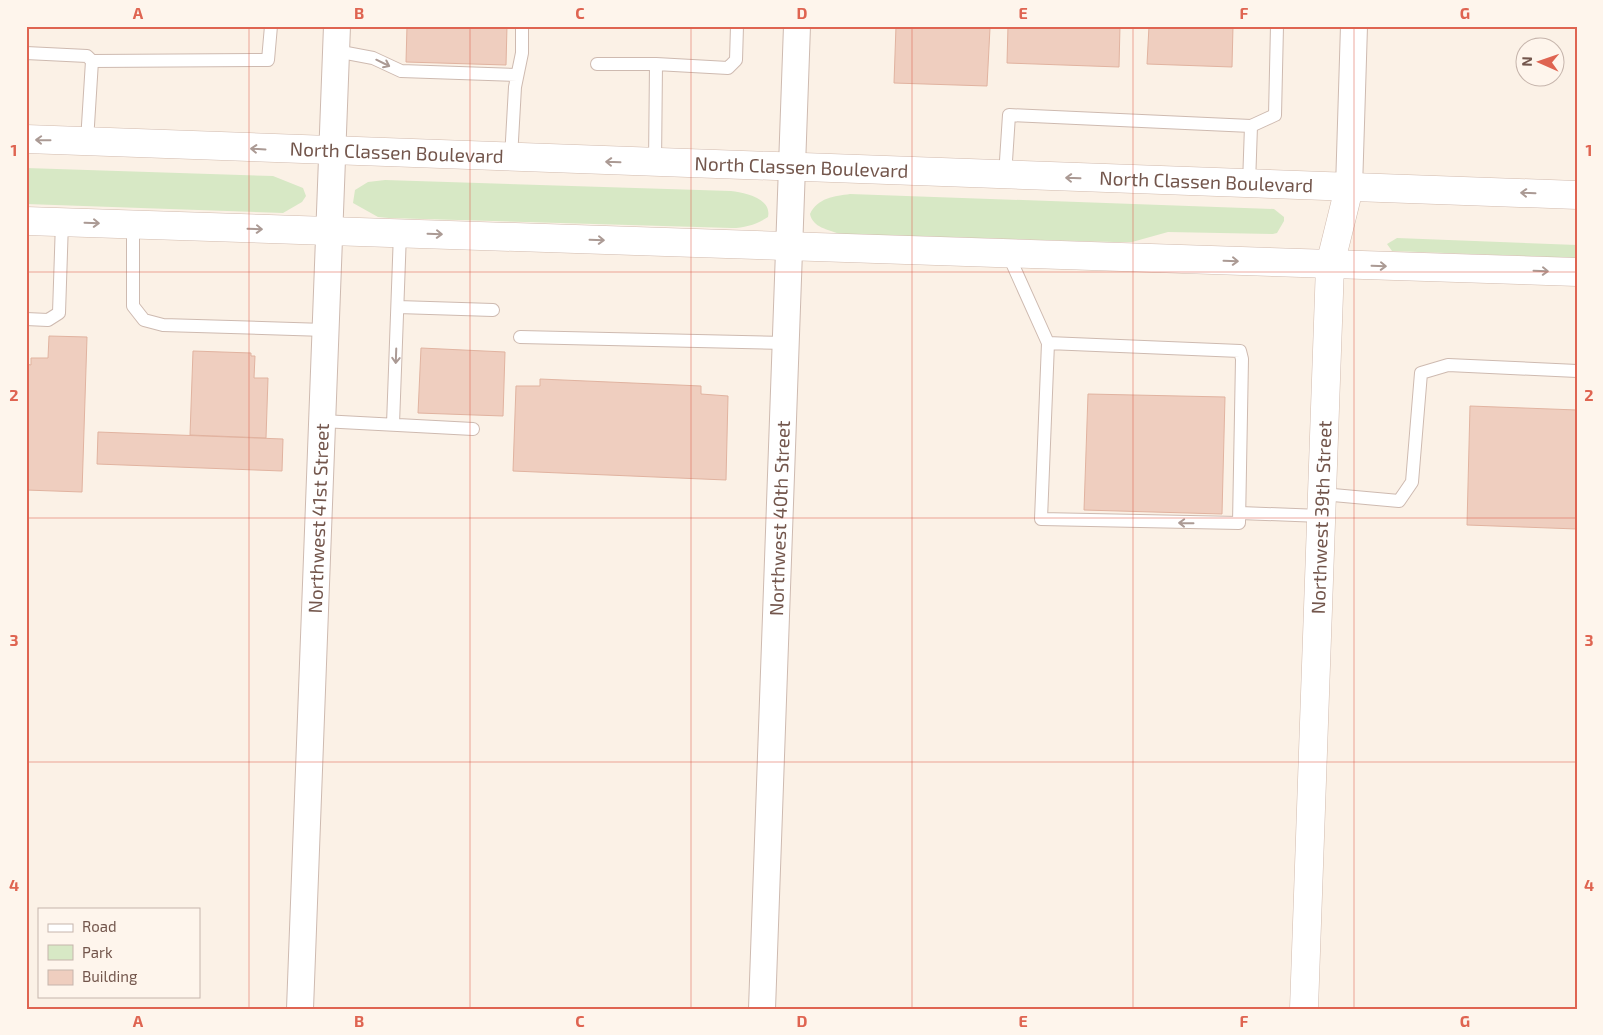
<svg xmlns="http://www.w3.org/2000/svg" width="1603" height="1035" viewBox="0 0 1603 1035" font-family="'Exo 2',sans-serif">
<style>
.green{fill:#d7e8c5}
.building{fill:#efcebf;stroke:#e1b3a0}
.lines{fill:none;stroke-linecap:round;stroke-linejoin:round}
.service-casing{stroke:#cebab0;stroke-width:14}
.minor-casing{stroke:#cebab0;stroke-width:28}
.secondary-casing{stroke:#d1baad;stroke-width:29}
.service{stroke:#fff;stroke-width:12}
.minor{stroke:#fff;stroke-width:26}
.secondary{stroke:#fff;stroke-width:28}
.oneway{stroke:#ab9a94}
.grid{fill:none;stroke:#df6451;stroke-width:1;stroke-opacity:0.55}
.labels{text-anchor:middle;stroke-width:4;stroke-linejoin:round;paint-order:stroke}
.street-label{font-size:19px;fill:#73564c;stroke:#fef5ec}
.neatline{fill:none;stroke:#df6451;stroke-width:2}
.grid-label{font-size:16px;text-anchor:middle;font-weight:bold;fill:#df6451}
</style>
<rect width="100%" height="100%" fill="#fbf1e6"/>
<path class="green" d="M26 168 273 176 303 188 306 196 302 202 283 213 26 204Z
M385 180 731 191C745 193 772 198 768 217 757 224 745 228 732 228L389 218 378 217 353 203 355 190 368 182Z
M850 194 1274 209 1284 217V221L1277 233 1273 234 1168 232 1132 242H1114L839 234C828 229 813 228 810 214 817 198 835 196 850 194Z
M1397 238 1577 245V258L1392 251 1387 244Z"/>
<path class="building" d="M407 26H507L506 65 406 62Z
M896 26 990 28 987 86 894 83Z
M1008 26H1120L1119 67 1007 63Z
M1149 26H1233L1232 67 1147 64Z
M49 336 87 337 82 492 26 490V364L31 365V358H48Z
M421 348 505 352 503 416 418 413Z
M193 351 251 353V356H255L254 378H268L266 438 190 435Z
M540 379 701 386V394L728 396 726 480 513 471 516 386H540Z
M1088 394 1225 397 1222 514 1084 510Z
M1470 406 1577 410V529L1467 525Z
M98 432 283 439 282 471 97 464Z"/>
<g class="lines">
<g class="service-casing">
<path id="service" d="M336 51 373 58 401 71 517 75
M26 53 87 56 92 61 87 141
M92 61 268 60 271 26
M597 64H656
M1251 126 1275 115 1277 26
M511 158 515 87 522 53V26
M655 164 656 64 728 68 736 60 737 26
M1005 176 1009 115 1251 126 1249 184
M133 225V306L144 320 163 325 325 330
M1008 254 1048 343 1041 519 1239 523 1242 359 1240 351 1048 343
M398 307 493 310
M26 319 48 320 59 313 62 222
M520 337 785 343
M322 421 473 429
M393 424 400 233
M1322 494 1399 501 1412 482 1421 373 1448 365 1577 371
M1240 513 1321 516"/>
</g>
<g class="minor-casing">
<g id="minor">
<path d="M1349 188 1354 26"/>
<path id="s1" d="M300 1009 337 26"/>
<path id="s2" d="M762 1009 797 26"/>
</g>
</g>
<g class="secondary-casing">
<g id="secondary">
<path id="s3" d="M26 139 1577 195"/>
<path d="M26 221 1577 272"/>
<path id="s4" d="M1304 1009 1330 265 1349 188"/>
</g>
</g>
<use href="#service" class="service"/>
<use href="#minor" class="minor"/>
<use href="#secondary" class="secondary"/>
</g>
<defs><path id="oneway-shaft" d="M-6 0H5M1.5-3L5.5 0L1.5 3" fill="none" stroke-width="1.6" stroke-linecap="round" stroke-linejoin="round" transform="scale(1.25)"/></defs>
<g class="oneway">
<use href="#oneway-shaft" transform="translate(383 63) rotate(26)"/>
<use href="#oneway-shaft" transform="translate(43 140) rotate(-179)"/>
<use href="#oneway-shaft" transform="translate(258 149) rotate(-177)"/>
<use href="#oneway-shaft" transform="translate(613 162) rotate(-178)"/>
<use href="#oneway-shaft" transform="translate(1073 178) rotate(-178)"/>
<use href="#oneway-shaft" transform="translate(1528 193) rotate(-178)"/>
<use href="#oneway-shaft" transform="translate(92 223) rotate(2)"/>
<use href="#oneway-shaft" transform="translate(255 229) rotate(2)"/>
<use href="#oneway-shaft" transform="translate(435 234) rotate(2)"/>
<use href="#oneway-shaft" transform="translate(597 240) rotate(2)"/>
<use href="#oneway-shaft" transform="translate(1231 261) rotate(2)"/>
<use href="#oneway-shaft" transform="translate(1379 266) rotate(2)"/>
<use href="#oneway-shaft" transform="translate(1541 271) rotate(2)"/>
<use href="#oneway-shaft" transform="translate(396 356) rotate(92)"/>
<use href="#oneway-shaft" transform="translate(1186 523) rotate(-179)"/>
</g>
<path class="grid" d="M249 26V1009M470 26V1009M691 26V1009M912 26V1009M1133 26V1009M1354 26V1009M26 272H1577M26 518H1577M26 762H1577"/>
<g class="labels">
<g class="street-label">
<text dy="7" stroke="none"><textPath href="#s3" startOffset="371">North Classen Boulevard</textPath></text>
<text dy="7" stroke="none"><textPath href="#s3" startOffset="776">North Classen Boulevard</textPath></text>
<text dy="7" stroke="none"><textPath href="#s3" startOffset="1181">North Classen Boulevard</textPath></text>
<text dy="7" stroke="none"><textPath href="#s4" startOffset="492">Northwest 39th Street</textPath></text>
<text dy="7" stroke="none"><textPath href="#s1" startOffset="491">Northwest 41st Street</textPath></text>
<text dy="7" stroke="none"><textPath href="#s2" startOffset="491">Northwest 40th Street</textPath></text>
</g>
</g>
<rect width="1603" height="1035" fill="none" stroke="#fef5ec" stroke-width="55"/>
<rect x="38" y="908" width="162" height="90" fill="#fef5ec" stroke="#c6b5ac"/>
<rect x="48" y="924" width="25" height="8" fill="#ffffff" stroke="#c6b5ac"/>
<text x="82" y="932" font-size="15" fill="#73564c">Road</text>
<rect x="48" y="945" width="25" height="15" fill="#d7e8c5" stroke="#c6b5ac"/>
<text x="82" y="958" font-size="15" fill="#73564c">Park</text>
<rect x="48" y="970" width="25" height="15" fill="#efcebf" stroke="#c6b5ac"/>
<text x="82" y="982" font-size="15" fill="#73564c">Building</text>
<g transform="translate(1540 62) rotate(272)"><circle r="24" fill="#fef5ec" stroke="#c6b5ac"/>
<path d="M0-4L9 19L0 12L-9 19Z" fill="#df6451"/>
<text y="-8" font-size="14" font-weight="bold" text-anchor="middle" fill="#73564c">N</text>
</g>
<rect x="28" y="28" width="1548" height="980" class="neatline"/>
<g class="grid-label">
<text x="138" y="19">A</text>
<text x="359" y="19">B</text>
<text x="580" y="19">C</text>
<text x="802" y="19">D</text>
<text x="1023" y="19">E</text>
<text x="1244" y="19">F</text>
<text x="1465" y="19">G</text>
<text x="14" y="156">1</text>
<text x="1589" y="156">1</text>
<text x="14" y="401">2</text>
<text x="1589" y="401">2</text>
<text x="14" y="646">3</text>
<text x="1589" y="646">3</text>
<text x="14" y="891">4</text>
<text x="1589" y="891">4</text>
<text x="138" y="1027">A</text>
<text x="359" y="1027">B</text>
<text x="580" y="1027">C</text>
<text x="802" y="1027">D</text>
<text x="1023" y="1027">E</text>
<text x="1244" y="1027">F</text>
<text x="1465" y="1027">G</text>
</g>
</svg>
